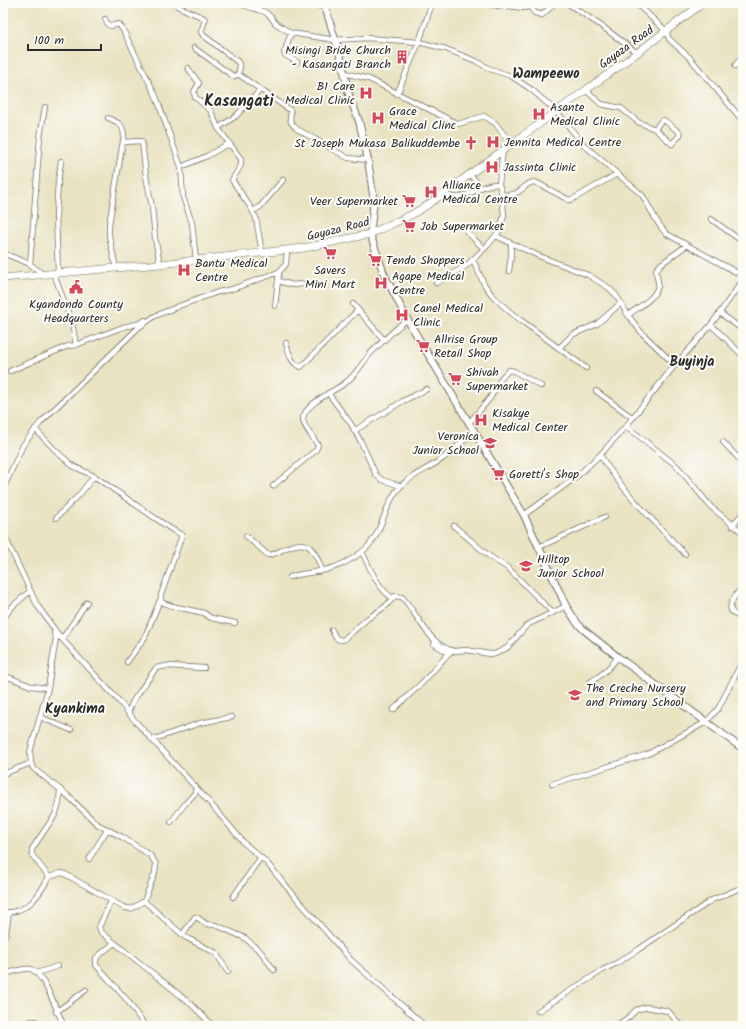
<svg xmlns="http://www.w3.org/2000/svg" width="746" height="1029" viewBox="0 0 746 1029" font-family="Kalam,sans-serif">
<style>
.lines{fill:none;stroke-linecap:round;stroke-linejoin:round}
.minor-casing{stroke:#6e6b60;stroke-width:6}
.tertiary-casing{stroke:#6e6b60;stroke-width:8}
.primary-casing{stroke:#6e6b60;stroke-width:8}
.minor{stroke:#fff;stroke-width:4.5}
.tertiary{stroke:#fff;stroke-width:6}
.primary{stroke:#fff;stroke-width:7}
.labels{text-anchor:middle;stroke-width:4;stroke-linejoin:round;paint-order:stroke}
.street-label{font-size:12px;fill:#2b2b2b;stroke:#fdfcf7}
.poi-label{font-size:12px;fill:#2b2b2b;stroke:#fdfcf7;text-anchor:start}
.quarter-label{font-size:14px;font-weight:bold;fill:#2b2b2b;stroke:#fdfcf7}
.district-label{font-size:16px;font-weight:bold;fill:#2b2b2b;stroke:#fdfcf7}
</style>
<rect width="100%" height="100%" fill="#fdfcf7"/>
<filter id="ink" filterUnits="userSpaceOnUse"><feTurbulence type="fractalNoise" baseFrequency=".025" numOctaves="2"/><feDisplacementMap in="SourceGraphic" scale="8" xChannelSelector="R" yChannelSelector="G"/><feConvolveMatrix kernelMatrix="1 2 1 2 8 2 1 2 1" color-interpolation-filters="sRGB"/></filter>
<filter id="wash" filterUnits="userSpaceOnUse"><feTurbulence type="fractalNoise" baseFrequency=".012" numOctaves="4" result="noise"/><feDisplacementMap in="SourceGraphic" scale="16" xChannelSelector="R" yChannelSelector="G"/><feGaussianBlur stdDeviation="0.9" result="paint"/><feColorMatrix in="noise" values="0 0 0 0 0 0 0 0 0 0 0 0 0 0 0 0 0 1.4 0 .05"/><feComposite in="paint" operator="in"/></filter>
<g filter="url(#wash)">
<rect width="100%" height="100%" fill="#e9e3c2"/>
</g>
<g filter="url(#ink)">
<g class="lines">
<g class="minor-casing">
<path id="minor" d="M174 3 179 7 204 18 205 20 201 32 203 35 238 62 240 67 238 74
M303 3 326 7
M449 3H451
M484 3 504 7 509 6 523 8 529 7
M527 3 535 13 542 15 555 3
M567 3 603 27 637 53
M636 3 666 31 669 39 690 58 743 121
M240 4 265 12 271 17 275 23 291 33 335 40 367 38 419 42 446 49 476 61 490 69 511 76 532 90 557 112 584 145 642 195C651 208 655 223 667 234L743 276
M105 19 108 25 111 26 119 24 123 30 156 96 181 167 183 197 192 223 196 260
M291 33 284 53 285 55 297 62
M194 48 233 76H235L238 74
M735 66 743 56
M188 68 199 83 194 92 195 97 211 111 218 128 241 159V165L232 180 251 208 256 218 262 253
M345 73 369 79 458 124 484 116 495 123 506 137
M238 74 290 110 291 113C289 120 291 124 297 129L348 158 368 160
M586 90 601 104 621 108 638 122 655 129 661 121 664 120 679 132 680 135 672 144 655 129
M397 94 419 42 432 3
M108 118C118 122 123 124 124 135L109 225V236L116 268
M218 128 236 116 260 90
M124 142 141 141 142 142 146 176 152 207 155 238 160 264
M181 167 207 156 226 145 231 146
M473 178 476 181
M443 195C448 196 454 198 459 197 475 194 479 184 499 184
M502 195C507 195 512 195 516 193 524 190 526 182 535 182L569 200 573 199 617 174
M253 211 260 207 283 180
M711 219 743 242
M467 232 484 249
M496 236 539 256 588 275 609 288 616 295 628 315 641 332 675 365
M3 253 30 264 44 275
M473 260 484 284 492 295 501 304 515 316 586 368
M30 264 40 137 45 107
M509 271 511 256V243
M54 274 72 323 76 345
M58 274 56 215 58 182 61 161
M278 281 293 285 303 284
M436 283 466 266 488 245 500 230 504 215 502 195 499 184 503 150
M353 304 384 340
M275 306 279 272
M720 313 743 330
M628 315C638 307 654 300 658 286 659 282 656 275 656 270L661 264 687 245
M711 325 725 338 743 356
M286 343C289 352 290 363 301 367L358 310
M559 348 572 335 597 324 621 303
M10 371 68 346 76 345 123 327 141 323 145 320
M596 391 633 418
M328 393 351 424 362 444 376 475 382 480 401 486
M469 423 490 398 502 377 509 370 514 371 541 386
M626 426 677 466 711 507 743 533
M35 429 57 452 73 466 94 476 171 529 182 535 161 595V602L172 606 204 613 211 618 235 623
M354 431 403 401 427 389
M723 442 743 463
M600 455C623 492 655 522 685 554
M273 486 316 450 318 445C314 439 302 425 303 418 306 403 333 392 345 383 355 376 361 365 369 355 381 342 394 331 407 319
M3 489 23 445 41 422 138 328 155 316 179 306 218 292 232 289 279 272 286 264 287 250
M524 515 575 478 600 455 626 426 675 365 711 325 743 280
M56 518 80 494 94 476
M454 526 489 556 508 568 553 613
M732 526 743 513
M3 533 37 605 60 637 119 701 135 721 210 803 244 843 266 862 292 893 351 960 425 1026
M246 536 268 555C274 555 280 551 286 548 311 537 314 551 322 570
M539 547 605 517
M362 552C369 566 379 591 393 598L395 596 402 597C419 615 427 644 454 651
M290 577C301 573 314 573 325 570 338 567 353 559 363 551 381 537 383 511 395 493 406 477 427 470 442 459 453 451 463 439 475 433
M743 586C739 592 726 604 732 612 735 615 740 617 743 619
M3 618 13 606 30 591
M332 630C334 635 336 641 343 640L367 619 386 606 393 598
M59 637 64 636 87 602
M434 644 449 653
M127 662 145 637 160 600
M3 675 31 686 48 688
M590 682C602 676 609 668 618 657
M393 710 424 681 449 653 454 651 466 650 490 654H495L507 648 527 625 566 606
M128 713 133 701 156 668 167 666 204 668
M40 717 71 730
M152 740 200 723 232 717
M3 774 31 763
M552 784 648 754 706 722 718 709 743 660
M171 822 185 804 195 793 196 787
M89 859 107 830
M49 877 61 873 65 874 123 907 131 909 144 901 155 873 156 864 150 855 122 837 97 824 67 795 33 768 31 763 30 752 48 688 56 638 54 633
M49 877 32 855V849L55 815 59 804 60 789
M233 897 261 857
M111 901 99 927 101 932 170 987 192 1005 213 1026
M144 901 185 937 216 953 228 972
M3 913C29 912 38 897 49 877
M182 935 195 917 198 918 206 924 216 925 245 938 261 952 274 970
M3 938 6 933 9 912
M114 943 96 958V965L127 1000 145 1026
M37 973 58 966
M3 974C11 973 23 967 31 969 44 973 58 1014 64 1026
M538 1011 603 970 617 963 639 949 712 900 743 887
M56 1012 86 990
M3 1021 9 1022 12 1026
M23 1026 31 1021H36L40 1026
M616 1026 629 1017 636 1010 647 1007 668 1011 681 1026"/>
</g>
<g class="tertiary-casing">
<path id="tertiary" d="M324 3 342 62 349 95 359 121 368 160 374 201 370 234 384 274 407 319 524 515 566 606 577 623 584 630 618 657 743 749"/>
</g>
<g class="primary-casing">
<path id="primary" d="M3 278 160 264 304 248 370 234 411 215 426 206 637 53 703 3"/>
</g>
<use href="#minor" class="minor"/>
<use href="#tertiary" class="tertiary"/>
<use href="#primary" class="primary"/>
</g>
</g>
<defs>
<g id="building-bare" transform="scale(1.08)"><path d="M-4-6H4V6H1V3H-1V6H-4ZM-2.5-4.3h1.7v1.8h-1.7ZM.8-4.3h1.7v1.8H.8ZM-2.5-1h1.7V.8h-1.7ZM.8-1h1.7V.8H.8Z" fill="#d1495b" stroke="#fdfcf7" stroke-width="2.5" paint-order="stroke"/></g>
<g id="hospital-bare" transform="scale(1.08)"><path d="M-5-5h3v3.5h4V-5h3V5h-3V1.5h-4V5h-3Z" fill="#d1495b" stroke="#fdfcf7" stroke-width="2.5" paint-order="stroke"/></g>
<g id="church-bare" transform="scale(1.08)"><path d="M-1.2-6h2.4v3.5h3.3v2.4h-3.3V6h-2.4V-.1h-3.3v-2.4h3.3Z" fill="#d1495b" stroke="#fdfcf7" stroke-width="2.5" paint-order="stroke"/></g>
<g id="supermarket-bare" transform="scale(1.08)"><path d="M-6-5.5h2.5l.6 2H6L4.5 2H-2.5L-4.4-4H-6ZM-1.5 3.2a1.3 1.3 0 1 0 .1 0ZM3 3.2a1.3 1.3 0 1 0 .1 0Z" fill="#d1495b" stroke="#fdfcf7" stroke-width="2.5" paint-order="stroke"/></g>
<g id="civic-bare" transform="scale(1.08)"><path d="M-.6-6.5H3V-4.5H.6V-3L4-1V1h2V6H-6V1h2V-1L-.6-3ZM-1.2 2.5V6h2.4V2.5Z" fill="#d1495b" stroke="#fdfcf7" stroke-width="2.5" paint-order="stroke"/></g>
<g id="school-bare" transform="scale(1.08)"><path d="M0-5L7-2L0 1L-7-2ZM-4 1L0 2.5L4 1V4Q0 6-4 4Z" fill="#d1495b" stroke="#fdfcf7" stroke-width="2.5" paint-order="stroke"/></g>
</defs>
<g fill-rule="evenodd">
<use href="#building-bare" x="402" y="57"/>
<use href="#hospital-bare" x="366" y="93"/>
<use href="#hospital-bare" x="539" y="114"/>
<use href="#hospital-bare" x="378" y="118"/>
<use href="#hospital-bare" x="493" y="142"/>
<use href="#church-bare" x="471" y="143"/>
<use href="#hospital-bare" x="492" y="167"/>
<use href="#hospital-bare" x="431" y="192"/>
<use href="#supermarket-bare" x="409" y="201"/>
<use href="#supermarket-bare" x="409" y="226"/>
<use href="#supermarket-bare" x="330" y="253"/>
<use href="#supermarket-bare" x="375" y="260"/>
<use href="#hospital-bare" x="184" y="270"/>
<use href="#hospital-bare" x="381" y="283"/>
<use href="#civic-bare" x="76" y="287"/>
<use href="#hospital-bare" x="402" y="315"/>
<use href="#supermarket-bare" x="423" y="346"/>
<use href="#supermarket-bare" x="455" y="379"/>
<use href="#hospital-bare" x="481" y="420"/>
<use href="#school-bare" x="490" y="443"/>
<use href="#supermarket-bare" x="498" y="474"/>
<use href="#school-bare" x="526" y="566"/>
<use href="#school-bare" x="575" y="695"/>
</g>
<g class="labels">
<g class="street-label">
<text transform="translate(626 47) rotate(-36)" y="4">Gayaza Road</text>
<text transform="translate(338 229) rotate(-14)" y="4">Gayaza Road</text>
</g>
<g class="poi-label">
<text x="391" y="54" text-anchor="end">Misingi Bride Church<tspan x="391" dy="14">- Kasangati Branch</tspan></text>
<text x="355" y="90" text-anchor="end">BI Care<tspan x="355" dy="14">Medical Clinic</tspan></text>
<text x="550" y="111">Asante<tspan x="550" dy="14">Medical Clinic</tspan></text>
<text x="389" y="115">Grace<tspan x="389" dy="14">Medical Clinc</tspan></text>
<text x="504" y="146">Jennita Medical Centre</text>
<text x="460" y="147" text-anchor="end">St Joseph Mukasa Balikuddembe</text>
<text x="503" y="171">Jassinta Clinic</text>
<text x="442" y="189">Alliance<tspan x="442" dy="14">Medical Centre</tspan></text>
<text x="398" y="205" text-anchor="end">Veer Supermarket</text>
<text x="420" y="230">Job Supermarket</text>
<text x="386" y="264">Tendo Shoppers</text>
<text x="195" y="267">Bantu Medical<tspan x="195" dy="14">Centre</tspan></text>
<text x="330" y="274" text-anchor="middle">Savers<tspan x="330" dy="14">Mini Mart</tspan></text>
<text x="392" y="280">Agape Medical<tspan x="392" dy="14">Centre</tspan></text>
<text x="76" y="308" text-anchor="middle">Kyandondo County<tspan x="76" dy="14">Headquarters</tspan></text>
<text x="413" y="312">Canel Medical<tspan x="413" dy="14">Clinic</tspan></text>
<text x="434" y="343">Allrise Group<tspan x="434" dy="14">Retail Shop</tspan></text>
<text x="466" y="376">Shivah<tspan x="466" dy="14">Supermarket</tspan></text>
<text x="492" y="417">Kisakye<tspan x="492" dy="14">Medical Center</tspan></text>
<text x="479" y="440" text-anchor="end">Veronica<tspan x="479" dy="14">Junior School</tspan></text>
<text x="509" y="478">Goretti's Shop</text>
<text x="537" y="563">Hilltop<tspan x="537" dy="14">Junior School</tspan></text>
<text x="586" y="692">The Creche Nursery<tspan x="586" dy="14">and Primary School</tspan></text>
</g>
<g class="quarter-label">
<text x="546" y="78">Wampeewo</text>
<text x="692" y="366">Buyinja</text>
<text x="75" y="713">Kyankima</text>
</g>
<g class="district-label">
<text x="239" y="106">Kasangati</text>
</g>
</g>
<rect width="746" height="1029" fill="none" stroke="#fdfcf7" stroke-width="16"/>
<path d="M28 44v6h73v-6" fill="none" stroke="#2b2b2b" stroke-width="2"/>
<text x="34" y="44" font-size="12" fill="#2b2b2b" stroke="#fdfcf7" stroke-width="3" paint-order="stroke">100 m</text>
</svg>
